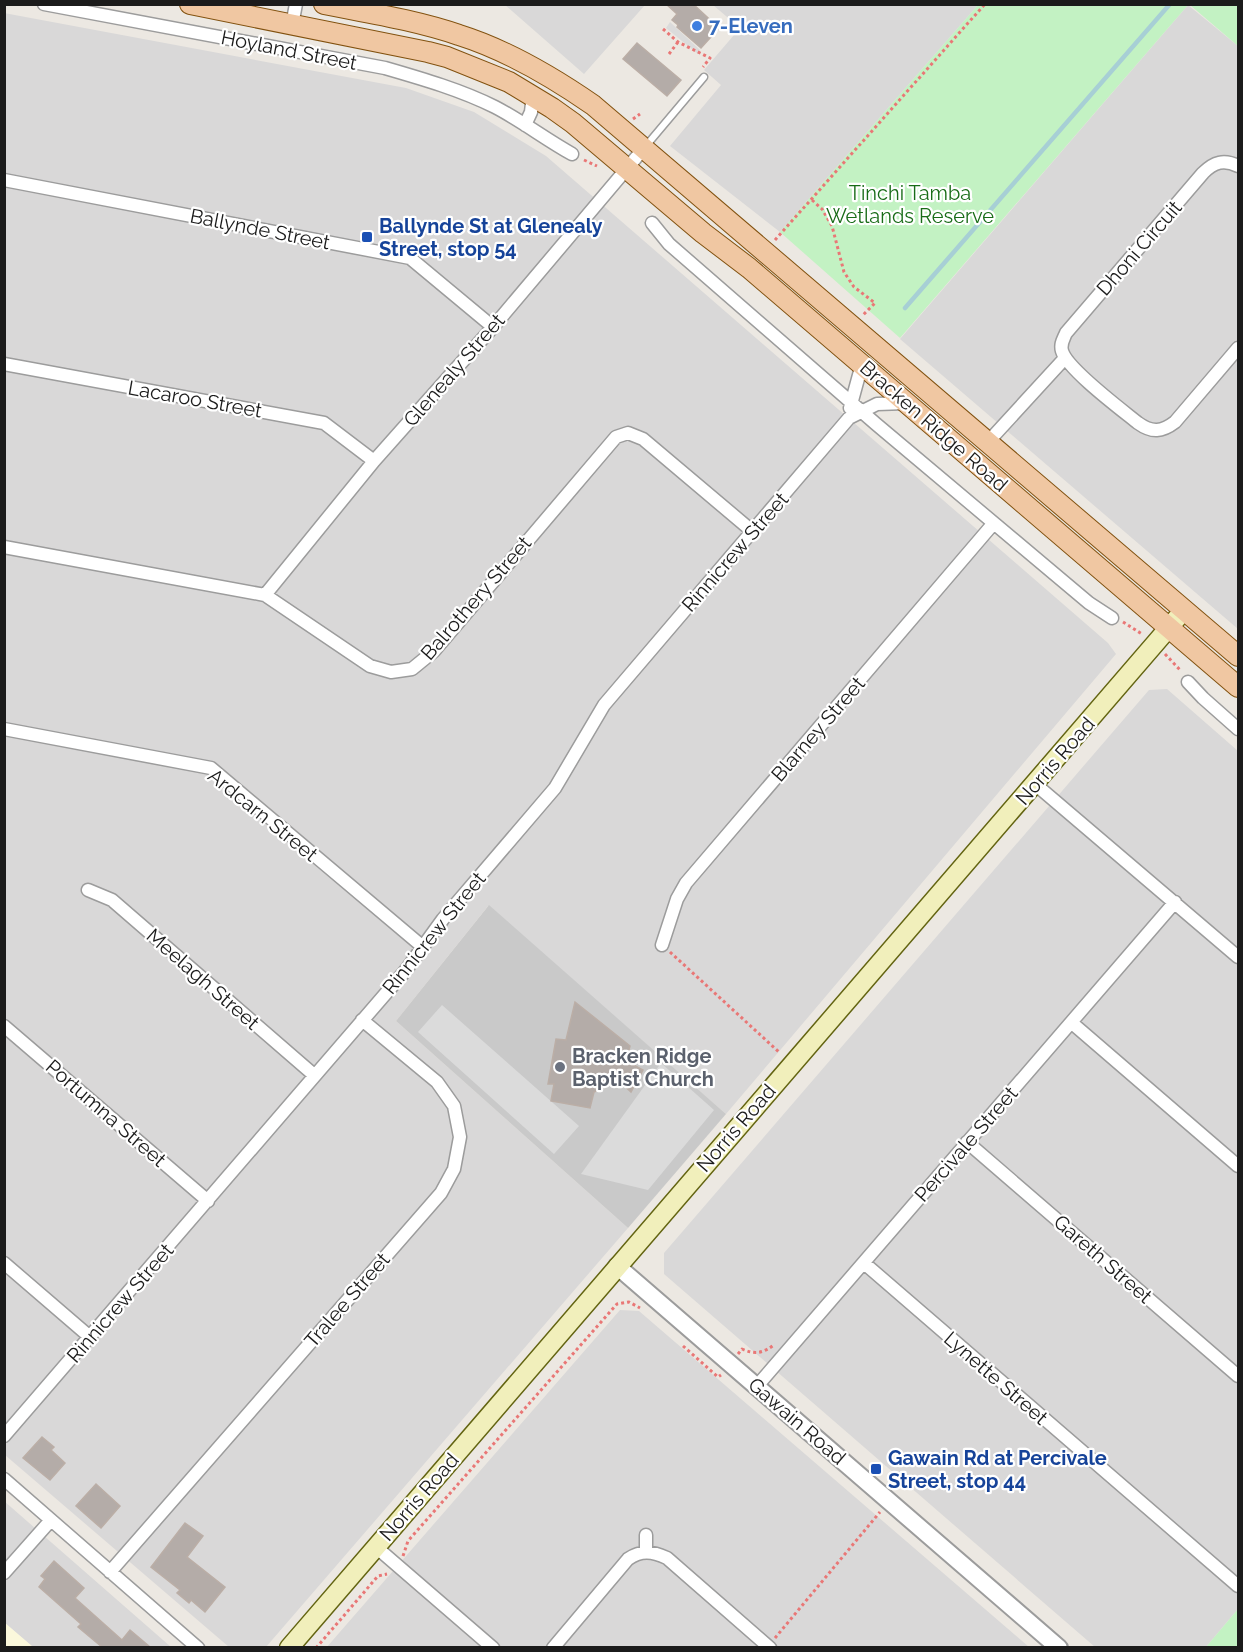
<svg xmlns="http://www.w3.org/2000/svg" width="1243" height="1652" viewBox="0 0 1243 1652" font-family="Raleway,sans-serif">
<style>
.residential{fill:#d9d8d8}
.education{fill:#fbf8dc}
.religious{fill:#c9c9c9}
.park{fill:#c3f2c3}
.parking{fill:#dbdbdb}
.lines{fill:none;stroke-linecap:round;stroke-linejoin:round}
.stream{stroke:#a7cfd5;stroke-width:4.5}
.building{fill:#b4aca8;stroke:#bbaea6;stroke-width:1.5}
.service-casing{stroke:#9c9c9c;stroke-width:9}
.minor-casing{stroke:#9c9c9c;stroke-width:15}
.tertiary-casing{stroke:#9c9c9c;stroke-width:20}
.secondary-casing{stroke:#636411;stroke-width:21}
.primary-casing{stroke:#825210;stroke-width:22}
.path{stroke:#e97776;stroke-width:3;stroke-dasharray:3 3;stroke-linecap:butt}
.service{stroke:#fff;stroke-width:6}
.minor{stroke:#fff;stroke-width:12}
.tertiary{stroke:#fff;stroke-width:16}
.secondary{stroke:#f1efbb;stroke-width:18}
.primary{stroke:#f0c7a2;stroke-width:20}
.shop-dot{fill:#3f7fe0;stroke:#fff;stroke-width:2}
.transit-dot{fill:#1a4fb4;stroke:#fff;stroke-width:2}
.worship-dot{fill:#6b7280;stroke:#fff;stroke-width:2}
.labels{text-anchor:middle;stroke-width:4.5;stroke-linejoin:round;paint-order:stroke}
.shop-label{font-size:20px;font-weight:bold;fill:#366cbe;stroke:#fff;text-anchor:start}
.street-label{font-size:20px;fill:#1b1b1b;stroke:#fff}
.park-label{font-size:20px;fill:#186c17;stroke:#fff}
.transit-label{font-size:20px;font-weight:bold;fill:#164399;stroke:#fff;text-anchor:start}
.worship-label{font-size:20px;font-weight:bold;fill:#5b616d;stroke:#fff;text-anchor:start}
</style>
<rect width="100%" height="100%" fill="#ece8e2"/>
<path class="residential" d="M505 5H645L584 74Z
M713 5H978L780 232 670 146 721 85 704 70 740 28Z
M1188 5 1238 46V629L900 339Z
M4 13 406 88 474 112 546 156 1108 643 1116 654 726 1114 488 906 396 1021 628 1228 266 1647H229L5 1455Z
M1167 689 1238 751V1609L1206 1647H1095L664 1274V1253L1149 690Z
M620 1310 639 1311 1029 1647 326 1648Z
M4 1501 171 1647H33L5 1623Z"/>
<path class="education" d="M5 1623 33 1647H5Z"/>
<path class="religious" d="M489 905 726 1114 628 1228 396 1021Z"/>
<path class="park" d="M978 5H1188L900 338 780 232Z
M1190 5H1238V46Z
M1238 1609V1647H1206Z"/>
<path class="parking" d="M670 22 700 50 698 54 666 28Z
M442 1005 579 1126 554 1154 418 1032Z
M661 1063 714 1110 648 1190 581 1174Z"/>
<g class="lines">
<path class="stream" d="M905 308 1170 4"/>
</g>
<path class="building" d="M666 4H693L719 28 701 48 677 27 678 25 672 20 677 14Z
M637 43 681 80 667 96 623 59Z
M575 1002 630 1046 626 1061 643 1070 631 1092 616 1078 605 1087 594 1092 590 1108 551 1101 554 1084H548L556 1039 566 1040Z
M42 1437 54 1447 51 1450 65 1463 50 1480 23 1458Z
M96 1484 120 1506 101 1528 76 1506Z
M185 1523 203 1536 187 1557 225 1587 205 1612 191 1600 189 1603 177 1593 180 1590 151 1567Z
M54 1561 84 1588 75 1598 122 1640 130 1630 150 1647H102L78 1627 81 1624 39 1587 45 1579 41 1576Z"/>
<g class="lines">
<g class="service-casing">
<path id="service" d="M645 147 704 77"/>
</g>
<g class="minor-casing">
<path id="minor" d="M44 4 385 68C423 79 461 90 495 107 522 121 545 139 572 154
M292 25 296 4
M525 125 531 112 533 95
M1238 166C1224 159 1214 162 1203 173L1066 333C1063 340 1060 344 1062 351 1067 369 1122 410 1138 423 1152 433 1162 432 1175 422L1238 348
M4 180 410 258 493 327
M652 223 669 244 876 424 1089 603 1112 618
M4 364 324 423 374 461
M850 408 862 364
M988 442 1065 358
M4 547 265 595 370 666 391 672 412 669 434 651 616 437 628 433 643 439 752 531
M265 595 374 461 493 327 645 147
M1188 682 1203 698 1238 729
M4 729 211 768 423 947
M1035 784 1238 957
M88 890 112 900 314 1075
M662 945 677 899 686 883 993 524
M1072 1023 1238 1166
M4 1026 208 1201
M967 1142 1238 1376
M4 1263 90 1337
M864 1263 1238 1586
M757 1386 1175 902
M4 1436 406 970 443 919 555 788 604 705 849 418 877 404 906 403
M4 1479 198 1648
M376 1547 493 1648
M646 1552V1535
M110 1572 441 1193 454 1169 460 1137 454 1106 437 1082 362 1020
M4 1573 51 1520
M553 1648 628 1559C641 1550 652 1551 667 1558L770 1648"/>
</g>
<g class="tertiary-casing">
<path id="tertiary" d="M617 1266 1059 1648"/>
</g>
<g class="secondary-casing">
<path id="secondary" d="M289 1648 1184 610"/>
</g>
<g class="primary-casing">
<path id="primary" d="M190 4 428 52 447 57 509 82 552 108 573 123 703 233 749 268 1238 687
M324 4C369 13 415 20 459 35 507 50 551 76 593 105L1238 656"/>
</g>
<path class="path" d="M663 29 678 42 710 58 703 67
M669 54 678 42
M633 119 640 114
M584 160 597 166
M812 200 822 209 832 226 844 272 854 287 875 303 863 315
M775 240 985 4
M1123 622 1142 634
M1165 654 1181 671
M670 952 780 1053
M683 1346 718 1377 721 1375
M738 1354 742 1349C755 1355 764 1353 775 1344
M403 1556 408 1541 617 1304 629 1302 640 1308
M775 1638 880 1512
M316 1648 378 1576 387 1574"/>
<use href="#service" class="service"/>
<use href="#minor" class="minor"/>
<use href="#tertiary" class="tertiary"/>
<use href="#secondary" class="secondary"/>
<use href="#primary" class="primary"/>
</g>
<circle class="shop-dot" cx="697" cy="26" r="6"/>
<g class="transit-dot">
<rect x="361" y="231" width="12" height="12" rx="3"/>
<rect x="870" y="1463" width="12" height="12" rx="3"/>
</g>
<circle class="worship-dot" cx="560" cy="1067" r="6"/>
<g class="labels">
<g class="shop-label">
<text x="709" y="33">7-Eleven</text>
</g>
<g class="street-label">
<text transform="translate(289 50) rotate(11)" y="7">Hoyland Street</text>
<text transform="translate(260 229) rotate(11)" y="7">Ballynde Street</text>
<text transform="translate(1139 248) rotate(-49)" y="7">Dhoni Circuit</text>
<text transform="translate(454 370) rotate(-49)" y="7">Glenealy Street</text>
<text transform="translate(195 399) rotate(10)" y="7">Lacaroo Street</text>
<text transform="translate(934 426) rotate(41)" y="7">Bracken Ridge Road</text>
<text transform="translate(735 552) rotate(-49)" y="7">Rinnicrew Street</text>
<text transform="translate(476 598) rotate(-49)" y="7">Balrothery Street</text>
<text transform="translate(818 729) rotate(-49)" y="7">Blarney Street</text>
<text transform="translate(1055 761) rotate(-49)" y="7">Norris Road</text>
<text transform="translate(263 815) rotate(39)" y="7">Ardcarn Street</text>
<text transform="translate(434 933) rotate(-51)" y="7">Rinnicrew Street</text>
<text transform="translate(203 979) rotate(41)" y="7">Meelagh Street</text>
<text transform="translate(106 1113) rotate(41)" y="7">Portumna Street</text>
<text transform="translate(736 1128) rotate(-49)" y="7">Norris Road</text>
<text transform="translate(966 1144) rotate(-49)" y="7">Percivale Street</text>
<text transform="translate(1103 1259) rotate(41)" y="7">Gareth Street</text>
<text transform="translate(347 1300) rotate(-49)" y="7">Tralee Street</text>
<text transform="translate(120 1303) rotate(-49)" y="7">Rinnicrew Street</text>
<text transform="translate(996 1378) rotate(41)" y="7">Lynette Street</text>
<text transform="translate(797 1421) rotate(41)" y="7">Gawain Road</text>
<text transform="translate(419 1497) rotate(-49)" y="7">Norris Road</text>
</g>
<g class="park-label">
<text x="910" y="200">Tinchi Tamba<tspan x="910" dy="23">Wetlands Reserve</tspan></text>
</g>
<g class="transit-label">
<text x="379" y="233">Ballynde St at Glenealy<tspan x="379" dy="23">Street, stop 54</tspan></text>
<text x="888" y="1465">Gawain Rd at Percivale<tspan x="888" dy="23">Street, stop 44</tspan></text>
</g>
<g class="worship-label">
<text x="572" y="1063">Bracken Ridge<tspan x="572" dy="23">Baptist Church</tspan></text>
</g>
</g>
<rect width="1243" height="1652" fill="none" stroke="#1b1b1b" stroke-width="12"/>
</svg>
